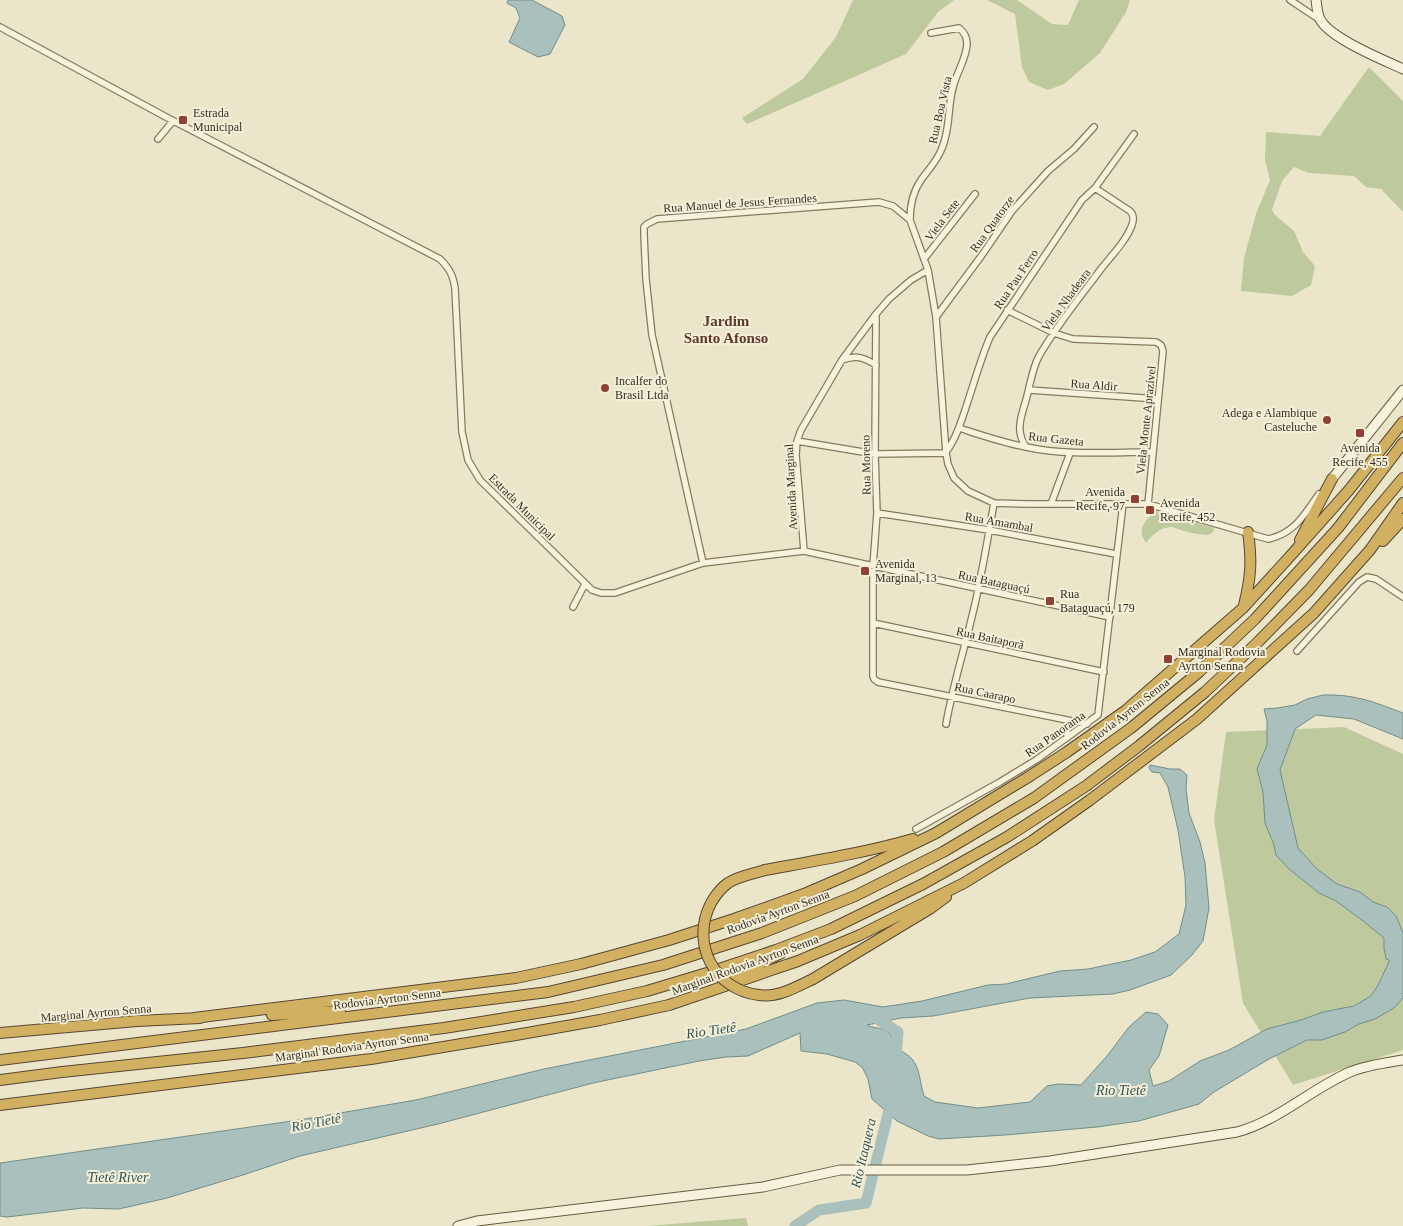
<svg xmlns="http://www.w3.org/2000/svg" width="1403" height="1226" viewBox="0 0 1403 1226" font-family="'Times New Roman',serif">
<style>
.green{fill:#bec99e}
.water{fill:#aac0bc;stroke:#718e8b}
.lines{fill:none;stroke-linecap:round;stroke-linejoin:round}
.river{stroke:#aac0bc;stroke-width:11}
.street-casing{stroke:#86795f;stroke-width:8}
.secondary-casing{stroke:#685a42;stroke-width:11}
.highway-casing{stroke:#554733;stroke-width:12}
.street{stroke:#f6f2dc;stroke-width:5.5}
.secondary{stroke:#f6f2dc;stroke-width:9}
.highway{stroke:#d2b062;stroke-width:10}
.highway-bridge-casing{stroke:#554733;stroke-width:12;stroke-linecap:butt}
.highway-bridge{stroke:#d2b062;stroke-width:10}
.poi-dot{fill:#904034;stroke:#f3efd8;stroke-width:2}
.labels{text-anchor:middle;stroke-width:4;stroke-linejoin:round;paint-order:stroke}
.street-label{font-size:12px;fill:#382f21;stroke:#f3efd8}
.poi-label{font-size:12px;fill:#382f21;stroke:#f3efd8;text-anchor:start}
.water-label{font-size:14px;font-style:italic;fill:#325456;stroke:#f3efd8}
.quarter-label{font-size:15px;font-weight:bold;fill:#613924;stroke:#f3efd8}
</style>
<rect width="100%" height="100%" fill="#ebe6c9"/>
<path class="green" d="M853 0H954L938 12 906 54 747 124 742 118 803 79 836 37Z
M987 0H1017L1052 24 1068 25 1079 0H1130L1126 12 1100 53 1064 84 1048 90 1029 82 1022 67 1015 14Z
M1369 67 1403 101V212L1381 189 1366 187 1354 176 1309 173 1294 167 1282 181 1272 210 1275 215 1294 231 1303 252 1315 266 1311 285 1292 296 1241 291 1244 258 1256 214 1270 180 1265 160 1266 132 1320 136Z
M1155 511 1214 528 1213 532 1208 535C1200 534 1192 534 1184 531 1180 530 1176 528 1173 527 1161 526 1152 535 1146 543 1136 528 1145 522 1155 511Z
M1344 727 1403 754V1050L1293 1085 1243 1003 1214 820 1226 732Z
M746 1218 748 1226H647Z"/>
<path class="water" d="M508 0H532L562 16 565 25 550 54 538 57 509 42 520 18 516 8 507 3Z
M1323 695C1355 694 1374 702 1403 713V739L1354 719 1316 715 1295 729 1280 770 1298 848 1317 869 1337 884 1360 892 1373 902 1387 907 1396 916 1403 933V998L1394 1008 1375 1019 1359 1024 1345 1032 1322 1040H1307L1269 1059 1214 1092 1199 1104 1139 1121 1097 1127 1005 1135 939 1139 928 1136 897 1121 872 1099 868 1079 862 1067 855 1062 827 1054 801 1051 800 1033 748 1056 726 1057 699 1061 593 1083 438 1124 300 1156 243 1175 167 1198 119 1209 83 1208 7 1217 0 1216V1163L299 1120 416 1100 544 1069 746 1029 817 1003 844 1000 883 1007 922 1001 988 985 1006 984 1060 971 1088 969 1131 960 1155 952 1179 934 1186 905 1185 877 1178 830 1168 787 1160 773 1152 772 1149 768 1150 765 1170 769H1180L1187 775 1186 789 1189 813 1200 842 1205 863 1209 908 1203 941 1192 955 1171 975 1130 990 1113 994 1030 998 933 1016 901 1018 867 1025C872 1028 882 1028 885 1030 892 1034 896 1043 900 1049 903 1053 909 1055 912 1059 920 1068 920 1084 924 1096L935 1102 978 1108 1030 1102 1047 1086 1058 1084 1081 1085 1107 1056 1129 1027 1146 1012 1158 1014 1168 1025 1159 1056 1149 1070 1153 1086 1169 1081 1200 1061 1229 1050 1267 1029 1301 1020 1323 1012 1354 1006 1371 996 1377 987 1389 962V960L1386 959 1384 949V938L1362 920 1336 901 1319 893 1289 869 1276 855 1274 845 1265 823 1263 792 1257 769 1267 745V721L1264 709 1277 708 1295 705 1307 699Z"/>
<g class="lines">
<path class="river" d="M871 1015 898 1032 896 1057
M795 1226 819 1210 866 1203 892 1098"/>
<g class="street-casing">
<path id="street" d="M1290 0 1320 20
M0 27 166 117 440 259C449 268 453 275 455 288L462 432 468 460 480 480 592 590 601 593H615L703 563 804 551 1110 617
M158 139 173 121
M910 220C910 206 912 193 921 180 928 170 938 160 942 148 951 128 947 105 954 84 958 70 966 59 967 44 967 36 964 32 959 28L931 33
M924 259 975 194
M928 270 911 280 889 299 876 314 875 454 877 513 873 566V676L874 679 878 682 1087 724
M1007 310 1054 333 1073 339 1156 342 1161 345 1163 351 1148 504
M936 317 982 255 1012 211 1048 171 1074 149 1094 127
M842 360C856 355 863 357 876 365
M1029 390 1158 399
M959 428C981 435 1004 443 1026 447 1067 456 1111 452 1153 452
M797 441 875 454 946 453
M1026 447C1015 431 1021 417 1026 400 1030 386 1032 369 1039 356 1057 325 1080 297 1101 269 1112 255 1126 241 1132 225 1134 219 1134 215 1130 211L1095 188
M946 452C957 437 962 419 968 401 975 380 981 358 990 337L1076 209 1082 200 1095 188 1134 134
M1051 504 1070 453
M877 513 989 530 1116 554
M804 551 796 455 797 441 801 430 842 360 876 314
M703 563 652 335 646 279 644 235V227L647 224 657 219 879 202 893 206 910 220 928 270 936 317 946 453 948 464 954 478 968 491 994 503 1029 504H1148L1268 539C1294 534 1305 514 1319 494
M573 607 585 584
M873 623 1104 672
M1297 651 1359 582 1367 577 1376 579 1403 597
M946 724C954 679 969 635 978 590 984 561 989 532 994 503
M1067 738V720
M916 829 1000 782 1036 760 1098 715 1123 504"/>
</g>
<g class="secondary-casing">
<path id="secondary" d="M1316 0C1317 6 1317 13 1320 19 1329 38 1384 60 1403 69
M1332 479 1403 390
M458 1226 477 1221 763 1187 840 1170H967L1050 1161 1237 1132C1278 1121 1311 1089 1350 1072 1367 1065 1385 1063 1403 1060"/>
</g>
<g class="highway-casing">
<path id="highway" d="M1300 540 1332 479
M1383 541 1403 519
M1244 605C1251 578 1252 560 1248 532
M765 870C814 861 864 853 913 839
M813 979 931 908 946 897
M724 981 781 953
M272 1015 340 1011
M194 1018 516 978 581 964 669 940 734 919 804 894 862 869 936 833 1030 776 1067 752 1125 711 1243 608 1293 553 1349 490 1403 422
M0 1033 137 1021 200 1018
M0 1060 548 992 663 965 762 933 855 896 943 852 1034 798 1131 728 1199 672 1255 619 1338 528 1403 443
M0 1080 62 1072 243 1053 444 1028 574 1007 647 991 707 973 776 950 831 929 923 884 1007 837 1086 786 1139 746 1205 692 1259 641 1309 590 1403 478
M0 1105 371 1059 510 1036 600 1020 669 1005 798 961 860 935 964 883 1032 841 1090 800 1197 719 1314 613 1370 550 1403 503"/>
</g>
<use href="#street" class="street"/>
<use href="#secondary" class="secondary"/>
<use href="#highway" class="highway"/>
<g class="highway-bridge-casing">
<path id="highway-bridge" d="M765 870C753 874 739 876 728 883 721 888 715 896 711 903 690 943 714 990 759 995 778 998 796 987 813 979"/>
</g>
<use href="#highway-bridge" class="highway-bridge"/>
</g>
<g class="poi-dot">
<rect x="178" y="115" width="10" height="10" rx="2.5"/>
<circle cx="605" cy="388" r="5"/>
<circle cx="1327" cy="420" r="5"/>
<rect x="1355" y="428" width="10" height="10" rx="2.5"/>
<rect x="1130" y="494" width="10" height="10" rx="2.5"/>
<rect x="1145" y="505" width="10" height="10" rx="2.5"/>
<rect x="860" y="566" width="10" height="10" rx="2.5"/>
<rect x="1045" y="596" width="10" height="10" rx="2.5"/>
<rect x="1163" y="654" width="10" height="10" rx="2.5"/>
</g>
<g class="labels">
<g class="street-label">
<text transform="translate(940 110) rotate(-77)" y="4">Rua Boa Vista</text>
<text transform="translate(740 203) rotate(-4)" y="4">Rua Manuel de Jesus Fernandes</text>
<text transform="translate(942 220) rotate(-53)" y="4">Viela Sete</text>
<text transform="translate(992 224) rotate(-54)" y="4">Rua Quatorze</text>
<text transform="translate(1016 279) rotate(-56)" y="4">Rua Pau Ferro</text>
<text transform="translate(1066 300) rotate(-54)" y="4">Viela Nhadeara</text>
<text transform="translate(1094 385) rotate(4)" y="4">Rua Aldir</text>
<text transform="translate(1146 420) rotate(-84)" y="4">Viela Monte Aprazível</text>
<text transform="translate(1056 439) rotate(6)" y="4">Rua Gazeta</text>
<text transform="translate(866 465) rotate(-91)" y="4">Rua Moreno</text>
<text transform="translate(791 487) rotate(-93)" y="4">Avenida Marginal</text>
<text transform="translate(522 507) rotate(45)" y="4">Estrada Municipal</text>
<text transform="translate(999 522) rotate(10)" y="4">Rua Amambal</text>
<text transform="translate(994 582) rotate(12)" y="4">Rua Bataguaçú</text>
<text transform="translate(990 638) rotate(12)" y="4">Rua Baitaporã</text>
<text transform="translate(985 693) rotate(12)" y="4">Rua Caarapo</text>
<text transform="translate(1125 714) rotate(-38)" y="4">Rodovia Ayrton Senna</text>
<text transform="translate(1055 734) rotate(-35)" y="4">Rua Panorama</text>
<text transform="translate(778 912) rotate(-20)" y="4">Rodovia Ayrton Senna</text>
<text transform="translate(745 965) rotate(-20)" y="4">Marginal Rodovia Ayrton Senna</text>
<text transform="translate(387 999) rotate(-7)" y="4">Rodovia Ayrton Senna</text>
<text transform="translate(96 1013) rotate(-5)" y="4">Marginal Ayrton Senna</text>
<text transform="translate(352 1047) rotate(-8)" y="4">Marginal Rodovia Ayrton Senna</text>
</g>
<g class="poi-label">
<text x="193" y="117">Estrada<tspan x="193" dy="14">Municipal</tspan></text>
<text x="615" y="385">Incalfer do<tspan x="615" dy="14">Brasil Ltda</tspan></text>
<text x="1317" y="417" text-anchor="end">Adega e Alambique<tspan x="1317" dy="14">Casteluche</tspan></text>
<text x="1360" y="452" text-anchor="middle">Avenida<tspan x="1360" dy="14">Recife, 455</tspan></text>
<text x="1125" y="496" text-anchor="end">Avenida<tspan x="1125" dy="14">Recife, 97</tspan></text>
<text x="1160" y="507">Avenida<tspan x="1160" dy="14">Recife, 452</tspan></text>
<text x="875" y="568">Avenida<tspan x="875" dy="14">Marginal, 13</tspan></text>
<text x="1060" y="598">Rua<tspan x="1060" dy="14">Bataguaçú, 179</tspan></text>
<text x="1178" y="656">Marginal Rodovia<tspan x="1178" dy="14">Ayrton Senna</tspan></text>
</g>
<g class="water-label">
<text transform="translate(711 1030) rotate(-8)" y="5">Rio Tietê</text>
<text x="1121" y="1095">Rio Tietê</text>
<text transform="translate(316 1122) rotate(-11)" y="5">Rio Tietê</text>
<text transform="translate(863 1153) rotate(-77)" y="5">Rio Itaquera</text>
<text x="118" y="1182">Tietê River</text>
</g>
<g class="quarter-label">
<text x="726" y="326">Jardim<tspan x="726" dy="17">Santo Afonso</tspan></text>
</g>
</g>
</svg>
